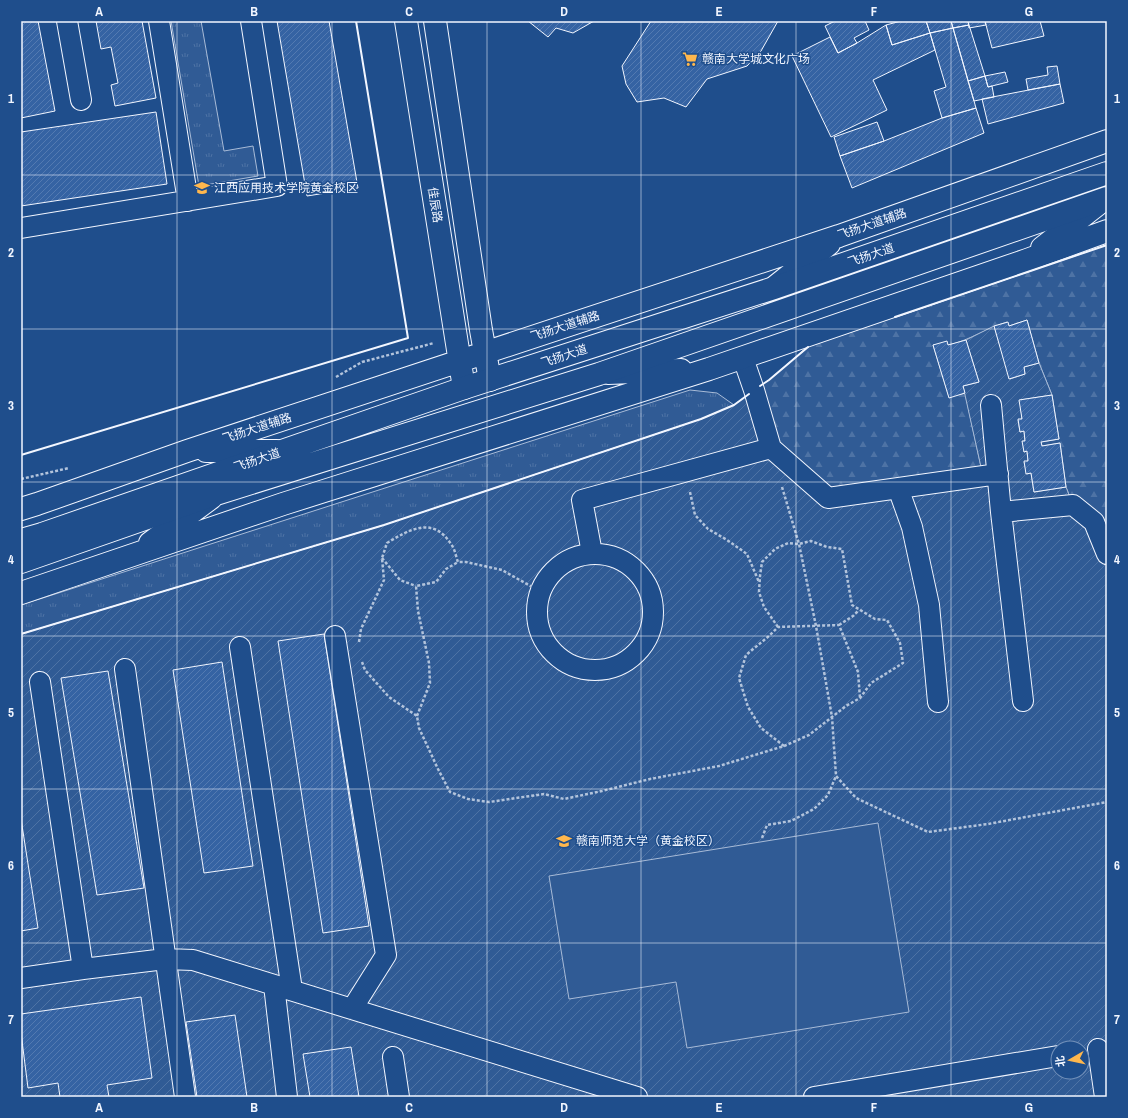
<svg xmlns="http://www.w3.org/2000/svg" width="1128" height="1118" viewBox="0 0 1128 1118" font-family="'Archivo Narrow','Noto Sans SC',sans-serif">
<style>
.grass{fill:url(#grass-tufts);stroke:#a8bbd7}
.forest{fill:url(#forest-firs);stroke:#a8bbd7}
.garden{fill:url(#garden-furrows);stroke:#a8bbd7;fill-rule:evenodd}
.pitch{fill:#305b95;stroke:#a8bbd7}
.building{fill:url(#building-hatch);stroke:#f2f6ff}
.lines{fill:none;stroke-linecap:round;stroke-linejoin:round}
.street-casing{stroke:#f2f6ff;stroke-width:22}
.secondary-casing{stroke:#f2f6ff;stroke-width:24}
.primary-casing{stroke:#f2f6ff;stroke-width:24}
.path{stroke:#b3c4dc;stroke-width:2.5;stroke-dasharray:3 2;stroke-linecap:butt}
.street{stroke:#1f4e8c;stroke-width:20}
.secondary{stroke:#1f4e8c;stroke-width:22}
.primary{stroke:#1f4e8c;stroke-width:22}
.wall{stroke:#f2f6ff;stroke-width:2}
.grid{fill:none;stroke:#f2f6ff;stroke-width:1;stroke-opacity:0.55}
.labels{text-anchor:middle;stroke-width:3;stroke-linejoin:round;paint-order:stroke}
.poi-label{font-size:12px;fill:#f2f6ff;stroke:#1f4e8c;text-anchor:start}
.street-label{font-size:12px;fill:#f2f6ff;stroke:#1f4e8c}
.neatline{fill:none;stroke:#f2f6ff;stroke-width:1.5}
.grid-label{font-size:13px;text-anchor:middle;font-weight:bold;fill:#f2f6ff}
</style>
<defs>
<pattern id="grass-tufts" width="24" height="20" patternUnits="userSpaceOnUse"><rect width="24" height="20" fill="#305b95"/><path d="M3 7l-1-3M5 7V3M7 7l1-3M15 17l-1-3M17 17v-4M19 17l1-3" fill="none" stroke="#4e73a5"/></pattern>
<pattern id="forest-firs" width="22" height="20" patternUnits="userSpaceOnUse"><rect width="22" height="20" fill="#305b95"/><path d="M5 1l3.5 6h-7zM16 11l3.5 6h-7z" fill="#4e73a5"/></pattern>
<pattern id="garden-furrows" width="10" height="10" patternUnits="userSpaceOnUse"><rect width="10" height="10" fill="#305b95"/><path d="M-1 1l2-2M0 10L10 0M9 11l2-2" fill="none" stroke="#4e73a5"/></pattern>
<pattern id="building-hatch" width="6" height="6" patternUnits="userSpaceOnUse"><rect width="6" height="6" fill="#3563a3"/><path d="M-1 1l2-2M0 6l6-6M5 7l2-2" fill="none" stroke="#537ab1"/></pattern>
</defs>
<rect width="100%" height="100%" fill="#1f4e8c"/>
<path class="grass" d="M171 21H201L224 151 253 146 258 176 199 186Z
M690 390 717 393 734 405 701 419 384 525 21 634V605Z"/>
<path class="forest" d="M1107 245V554L1073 505 1066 487 1060 443 1042 446 1041 442 1059 439 1052 395 1039 363 1027 320 1009 326 1007 322C987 328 970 340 949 345 944 346 938 345 933 345L949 397 965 393 983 476 828 498 771 448 754 390 769 380 807 347Z"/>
<path class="garden" d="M994 326 1010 379 1025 374 1024 367 1039 363 1052 395 1020 400 1022 419 1018 420 1020 432 1024 431 1025 441H1023L1024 452 1027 451 1028 461 1024 462 1027 474 1031 473 1034 492 1066 487 1073 505 1107 554V1048L1105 1097H21V634L384 525 701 419 734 405 754 390 771 448 828 498 983 476 963 386 979 382 966 340ZM1058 1048H1082V1072H1058Z"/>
<path class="pitch" d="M878 823 909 1012 687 1048 676 982 569 999 549 876Z"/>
<path class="building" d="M21 21H38L55 111 21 118Z
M96 21H142L156 98 115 106 111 85 118 83 111 47 101 49Z
M277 21H329L358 188 307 196Z
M528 21H594L573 33 556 28 548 37Z
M651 21H778L761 51 747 66 707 79 686 107 664 98 637 102 626 84 622 66Z
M835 21H865L869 30 854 38 857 43 838 53 825 26Z
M901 21H926L930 33 892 45 886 25Z
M926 21H951L953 28 930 33Z
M951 21H968L969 25 953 28Z
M968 21H985L986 25 969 28Z
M985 21H1040L1044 36 992 48Z
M886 25 892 45 930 33 935 50 873 80 887 110 831 137 792 56 830 37 838 53 857 43Z
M969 25 985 76 968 81 953 28Z
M953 28 976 108 942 118 934 91 946 87 930 33Z
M1057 66 1060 84 1028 90 1026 79 1048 75 1047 67Z
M1005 72 1008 82 988 87 985 76Z
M985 76 988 87 992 86 994 97 974 101 968 81Z
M1060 84 1064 103 988 124 982 99Z
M976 108 984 133 852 188 840 156 884 141 942 118Z
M156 112 167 184 21 206V132Z
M877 122 884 141 840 156 834 137Z
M1027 320 1039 363 1024 367 1025 374 1009 379 994 326 1008 322 1009 326Z
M966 340 979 382 963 386 965 393 949 398 933 345 947 341 948 345Z
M1052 395 1059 439 1041 442 1042 446 1060 443 1066 487 1034 492 1031 473 1026 474 1024 461H1028L1027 451 1024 452 1022 441H1025L1024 431 1020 432 1018 419H1022L1019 400Z
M324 634 369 926 323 933 278 641Z
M222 662 253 866 204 873 173 670Z
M108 671 144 888 97 895 61 678Z
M21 819 38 928 21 931Z
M141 997 152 1078 107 1085 109 1097H60L58 1083 28 1088 21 1033V1014Z
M235 1015 247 1097H197L186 1022Z
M351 1047 359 1097H310L303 1054Z"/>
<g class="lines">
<g class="street-casing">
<path id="street" d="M67 21 81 100
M159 21 188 201
M21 228 277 186 251 21
M743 358 754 390 771 448 828 498 998 474
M991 405 1001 512 1023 701
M898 488 912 527 929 605 938 702
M1001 512 1073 505 1094 522 1107 554
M592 553 582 500 771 448
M537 612a58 58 0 1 1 116 0a58 58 0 1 1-116 0Z
M335 636 386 955 352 1009
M240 647 292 990
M125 669 185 1097
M40 682 83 969
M21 978 83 969 165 959 193 960 637 1097
M274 985 287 1097
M1098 1049 1105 1097
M393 1057 399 1097
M814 1097 1058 1056"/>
</g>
<g class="secondary-casing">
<path id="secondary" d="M406 21 464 388
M435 21 481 330 490 380
M1042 248 1102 201
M776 286 829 244
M608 373 681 370
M206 451H277
M21 509 37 504 187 451 839 236 1107 141
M150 543 211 498
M21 593 283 504 709 369 1027 260 1107 231"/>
</g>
<g class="primary-casing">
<path id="primary" d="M21 540 42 534 464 388 774 288 1107 173
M21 562 216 494 599 374 1107 198"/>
</g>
<path class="path" d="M336 377 362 362 434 343
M21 479 69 468
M782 487 799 544 816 626 832 717 836 776 856 798 928 832 988 824 1107 802
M690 492 695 515 708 529 727 540 747 554 759 582
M382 558 400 580 416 586
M839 625 853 616 859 610
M359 642 361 629 384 580 382 558 387 543C410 529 433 516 451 544 455 549 456 557 458 562H466L502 570 541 592
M362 662 365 670 389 697 417 716 419 728 438 769 450 792 468 799 489 802 544 794 564 799 602 791 650 779 719 766 784 746 809 735 846 706 860 698 871 683 903 663 900 643 887 620 875 619 852 605 842 549 827 547 811 541 799 544 788 543 775 549 762 562 760 576 759 592 764 607 778 627
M417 716 430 683 429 663 418 611 416 586 436 582 446 569 458 562
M784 746 761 728 748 707 739 678 746 655 769 636 778 627 839 625 858 672 860 698
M762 838 767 825 791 821 814 809 828 795 836 776"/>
<use href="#street" class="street"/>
<use href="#secondary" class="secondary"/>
<use href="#primary" class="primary"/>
<path class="wall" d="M895 317 1107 245
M760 386 769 380 808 347
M21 455 408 338 356 21
M21 634 384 525 701 419 734 405 749 394"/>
</g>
<path class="grid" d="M177 21V1097M332 21V1097M487 21V1097M641 21V1097M796 21V1097M951 21V1097M21 175H1107M21 329H1107M21 482H1107M21 636H1107M21 789H1107M21 943H1107"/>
<defs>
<g id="supermarket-bare" transform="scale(1.2)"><path d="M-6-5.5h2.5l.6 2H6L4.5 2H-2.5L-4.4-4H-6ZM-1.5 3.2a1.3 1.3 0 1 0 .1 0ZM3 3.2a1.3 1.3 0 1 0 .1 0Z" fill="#ffb74d" stroke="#1f4e8c" stroke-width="2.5" paint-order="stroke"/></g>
<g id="university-bare" transform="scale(1.2)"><path d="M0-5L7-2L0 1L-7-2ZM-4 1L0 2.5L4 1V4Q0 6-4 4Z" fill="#ffb74d" stroke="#1f4e8c" stroke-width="2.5" paint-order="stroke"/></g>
</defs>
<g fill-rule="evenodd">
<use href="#supermarket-bare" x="690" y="59"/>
<use href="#university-bare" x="202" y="188"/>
<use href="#university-bare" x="564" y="841"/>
</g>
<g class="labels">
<g class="poi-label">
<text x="702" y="63">赣南大学城文化广场</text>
<text x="214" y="192">江西应用技术学院黄金校区</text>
<text x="576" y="845">赣南师范大学（黄金校区）</text>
</g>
<g class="street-label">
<text transform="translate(435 205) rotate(81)" y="4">佳辰路</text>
<text transform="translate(872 224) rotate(-19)" y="4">飞扬大道辅路</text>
<text transform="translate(871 255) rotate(-19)" y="4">飞扬大道</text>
<text transform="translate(565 326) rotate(-18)" y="4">飞扬大道辅路</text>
<text transform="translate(564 356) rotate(-18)" y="4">飞扬大道</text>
<text transform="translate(257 428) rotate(-18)" y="4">飞扬大道辅路</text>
<text transform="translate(257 460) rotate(-19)" y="4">飞扬大道</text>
</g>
</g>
<rect width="1128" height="1118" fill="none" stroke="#1f4e8c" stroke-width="44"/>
<g transform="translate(1070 1060) rotate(261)"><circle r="19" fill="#1f4e8c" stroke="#7391ba"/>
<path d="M0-3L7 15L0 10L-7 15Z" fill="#ffb74d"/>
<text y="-6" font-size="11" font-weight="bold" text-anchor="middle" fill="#f2f6ff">北</text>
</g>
<rect x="22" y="22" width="1084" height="1074" class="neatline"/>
<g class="grid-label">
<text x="99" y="16">A</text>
<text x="254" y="16">B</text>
<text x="409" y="16">C</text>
<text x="564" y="16">D</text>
<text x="719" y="16">E</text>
<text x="874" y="16">F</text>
<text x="1029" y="16">G</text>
<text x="11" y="103">1</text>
<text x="1117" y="103">1</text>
<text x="11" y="257">2</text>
<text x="1117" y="257">2</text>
<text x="11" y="410">3</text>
<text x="1117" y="410">3</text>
<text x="11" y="564">4</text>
<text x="1117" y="564">4</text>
<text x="11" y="717">5</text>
<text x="1117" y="717">5</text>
<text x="11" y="870">6</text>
<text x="1117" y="870">6</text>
<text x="11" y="1024">7</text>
<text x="1117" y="1024">7</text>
<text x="99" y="1112">A</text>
<text x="254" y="1112">B</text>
<text x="409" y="1112">C</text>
<text x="564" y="1112">D</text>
<text x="719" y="1112">E</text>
<text x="874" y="1112">F</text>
<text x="1029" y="1112">G</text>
</g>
</svg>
